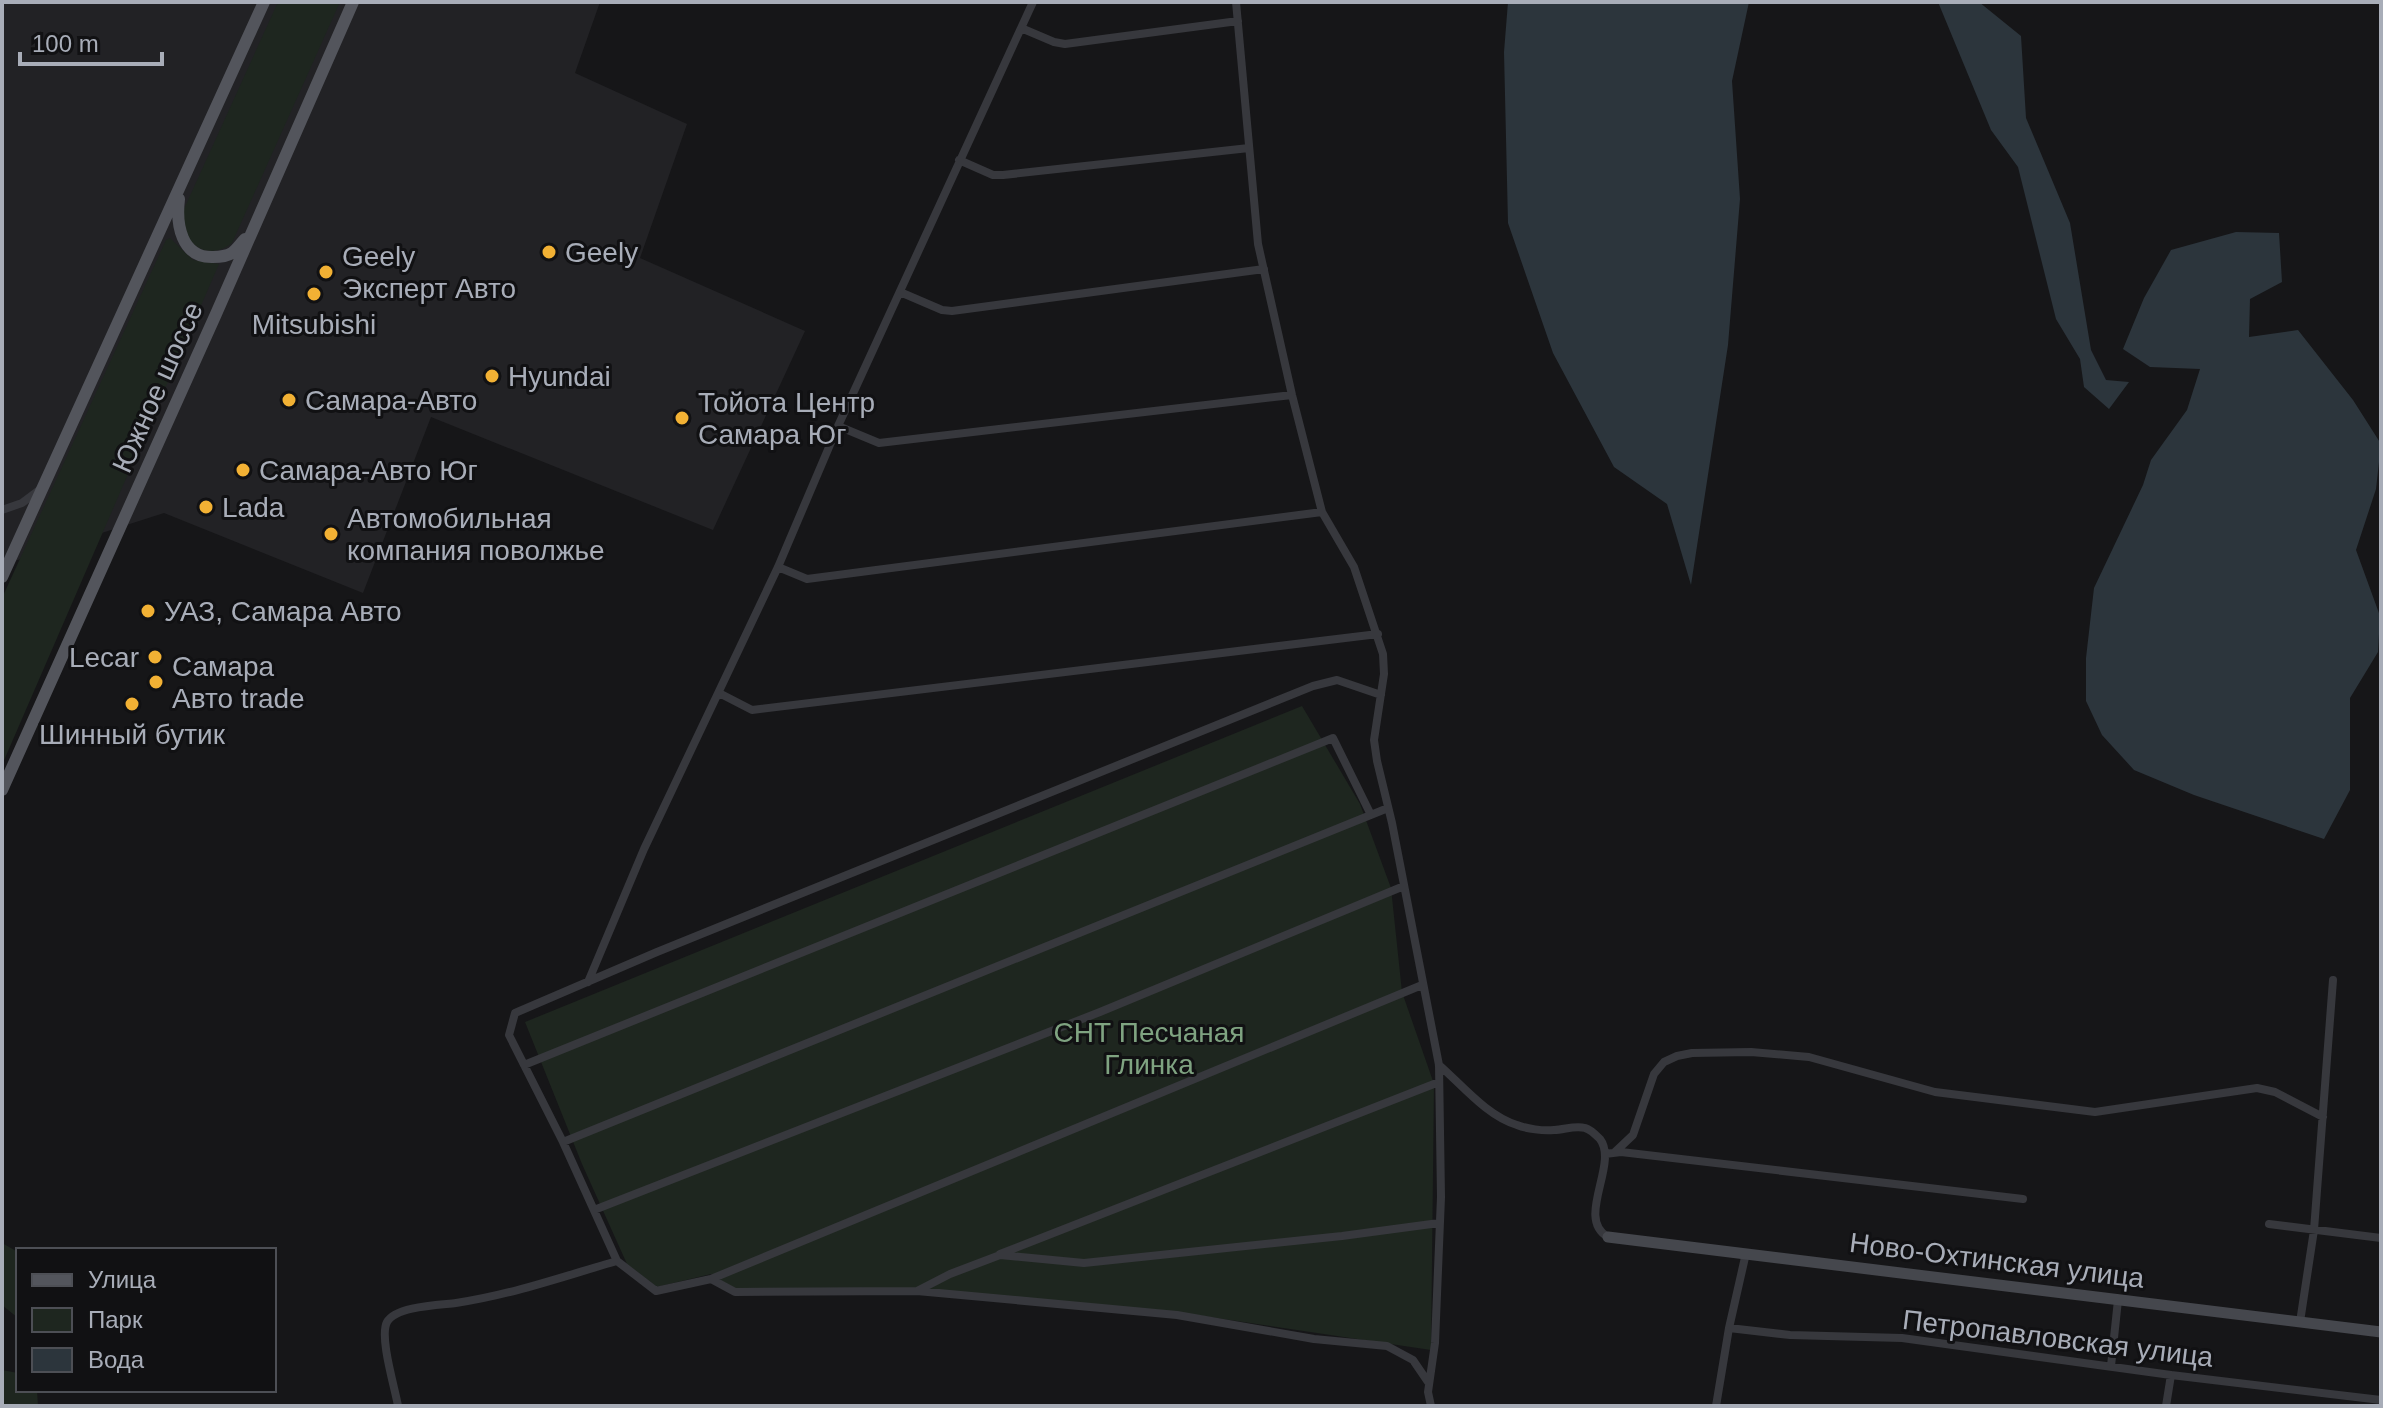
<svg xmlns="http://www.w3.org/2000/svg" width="2383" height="1408" viewBox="0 0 2383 1408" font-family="Arial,sans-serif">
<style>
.built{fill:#222225}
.green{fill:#1e261f}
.water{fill:#2c353c}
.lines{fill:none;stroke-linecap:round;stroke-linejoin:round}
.street{stroke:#37383d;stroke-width:8}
.secondary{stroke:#45474d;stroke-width:11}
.primary{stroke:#53555c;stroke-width:12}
.poi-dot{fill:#f2b134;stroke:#111113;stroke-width:3}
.labels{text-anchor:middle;stroke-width:6;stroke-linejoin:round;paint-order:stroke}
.poi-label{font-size:28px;fill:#a8adb8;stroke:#111113;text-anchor:start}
.street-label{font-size:28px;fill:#a8adb8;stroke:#111113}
.park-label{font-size:28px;fill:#7fa381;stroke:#111113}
</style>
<rect width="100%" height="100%" fill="#161618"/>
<path class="built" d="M2 2H600L575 73 687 124 640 258 805 331 713 530 431 417 363 593 164 513 2 565Z"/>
<path class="green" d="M278 2H340L232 243C205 264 178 240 184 209Z
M170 238 193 260 219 264 2 765V598L166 240Z
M1302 706 1360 804 1391 888 1402 992 1434 1084 1431 1350 1176 1312 914 1288 735 1289 711 1274 657 1287 627 1264 582 1164 525 1022Z
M2 1243 18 1252V1318L2 1305Z
M2 1370 18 1373V1390H37L38 1406H2Z"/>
<path class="water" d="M1508 2H1749L1732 81 1740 199 1728 345 1691 585 1667 504 1614 467 1553 353 1508 223 1504 52Z
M1938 2H1979L2021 36 2026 118 2070 223 2091 350 2106 380 2129 382 2109 409 2084 387 2080 359 2056 319 2018 167 1991 130Z
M2236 232 2279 233 2282 282 2250 299 2249 337 2298 330 2353 400 2381 444 2376 489 2356 550 2380 616 2378 652 2350 698V790L2324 839 2194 795 2134 770 2102 735 2086 701V658L2094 588 2143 485 2151 460 2187 410 2200 369 2150 367 2123 349 2144 298 2171 250Z"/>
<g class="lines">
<path class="street" d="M1236 2 1258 244 1292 395 1322 512 1354 567 1383 654 1384 674 1374 740 1377 761 1392 823 1439 1065 1441 1197 1435 1343 1428 1392 1431 1406
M1021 28 1054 42 1065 44 1238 21
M959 160 993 175H1003L1249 148
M900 292 942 310 952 311 1264 269
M838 426 879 443 1292 395
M2 510 22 503 42 488
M778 567 807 579 1322 512
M719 693 752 710 1378 634
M1381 695 1337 680 1313 686 657 952 515 1013 509 1035 563 1142 617 1261 656 1291 711 1279 735 1292 917 1291 950 1274 1000 1255 1084 1263 1342 1236 1439 1223
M588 982 644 849 778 567 838 426 1033 2
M524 1065 1333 738 1371 815
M1439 1065C1462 1085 1487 1116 1517 1125 1527 1129 1543 1131 1554 1130 1564 1130 1575 1125 1585 1128 1590 1129 1596 1135 1600 1139 1619 1164 1575 1219 1608 1237
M563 1142 1388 808
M1615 1152 1633 1135 1654 1074 1664 1062 1677 1056 1692 1053 1751 1052 1809 1057 1935 1092 2095 1112 2257 1088 2275 1092 2323 1117
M1605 1154 1621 1152 2023 1199
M594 1210 1100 1012 1404 886
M2269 1224 2381 1238
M1000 1254 1439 1082
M711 1279 1422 985
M917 1291 1177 1315 1314 1339 1387 1346 1413 1360 1428 1382
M2300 1322 2314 1230 2333 980
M1729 1328 1790 1335 1902 1338 2171 1375 2381 1400
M2111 1366 2118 1300
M398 1406C395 1388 379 1337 387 1322 396 1306 440 1305 456 1303 511 1295 564 1276 617 1261
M1716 1406 1729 1328 1746 1253
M2166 1406 2171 1375"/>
<path class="secondary" d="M1608 1237 2381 1332"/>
<path class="primary" d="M179 199C176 224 181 258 213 257 219 257 227 256 232 253 237 249 241 243 245 239
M2 577 264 2
M2 790 216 314 353 2"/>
</g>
<g class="poi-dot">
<circle cx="549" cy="252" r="8"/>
<circle cx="326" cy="272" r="8"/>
<circle cx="314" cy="294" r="8"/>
<circle cx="492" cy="376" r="8"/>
<circle cx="289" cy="400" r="8"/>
<circle cx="682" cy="418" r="8"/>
<circle cx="243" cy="470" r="8"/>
<circle cx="206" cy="507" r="8"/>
<circle cx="331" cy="534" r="8"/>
<circle cx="148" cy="611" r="8"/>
<circle cx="155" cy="657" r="8"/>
<circle cx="156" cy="682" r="8"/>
<circle cx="132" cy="704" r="8"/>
</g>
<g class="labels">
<g class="poi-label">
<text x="565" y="262">Geely</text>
<text x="342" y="266">Geely<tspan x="342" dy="32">Эксперт Авто</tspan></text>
<text x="314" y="334" text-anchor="middle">Mitsubishi</text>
<text x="508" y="386">Hyundai</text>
<text x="305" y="410">Самара-Авто</text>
<text x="698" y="412">Тойота Центр<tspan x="698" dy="32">Самара Юг</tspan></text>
<text x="259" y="480">Самара-Авто Юг</text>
<text x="222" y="517">Lada</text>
<text x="347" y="528">Автомобильная<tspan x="347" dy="32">компания поволжье</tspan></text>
<text x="164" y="621">УАЗ, Самара Авто</text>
<text x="139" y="667" text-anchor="end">Lecar</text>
<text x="172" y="676">Самара<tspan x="172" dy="32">Авто trade</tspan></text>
<text x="132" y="744" text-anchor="middle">Шинный бутик</text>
</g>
<g class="street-label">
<text transform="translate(157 387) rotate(-66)" y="10">Южное шоссе</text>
<text transform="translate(1997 1260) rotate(7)" y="10">Ново-Охтинская улица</text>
<text transform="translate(2058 1338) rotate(7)" y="10">Петропавловская улица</text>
</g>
<g class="park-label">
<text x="1149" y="1042">СНТ Песчаная<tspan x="1149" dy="32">Глинка</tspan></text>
</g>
</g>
<rect width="2383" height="1408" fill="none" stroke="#a8adb8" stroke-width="8"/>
<rect x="16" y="1248" width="260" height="144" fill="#111113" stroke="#4d4f55" stroke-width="2"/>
<rect x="32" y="1274" width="40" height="12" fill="#53555c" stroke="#4d4f55" stroke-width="2"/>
<text x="88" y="1288" font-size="24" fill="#a8adb8">Улица</text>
<rect x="32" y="1308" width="40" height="24" fill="#1e261f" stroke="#4d4f55" stroke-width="2"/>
<text x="88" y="1328" font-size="24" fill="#a8adb8">Парк</text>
<rect x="32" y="1348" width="40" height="24" fill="#2c353c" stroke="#4d4f55" stroke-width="2"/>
<text x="88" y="1368" font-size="24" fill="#a8adb8">Вода</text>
<path d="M20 52v12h142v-12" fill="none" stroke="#a8adb8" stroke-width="4"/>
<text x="32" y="52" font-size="24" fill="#a8adb8" stroke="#111113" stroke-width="6" paint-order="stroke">100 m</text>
</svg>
